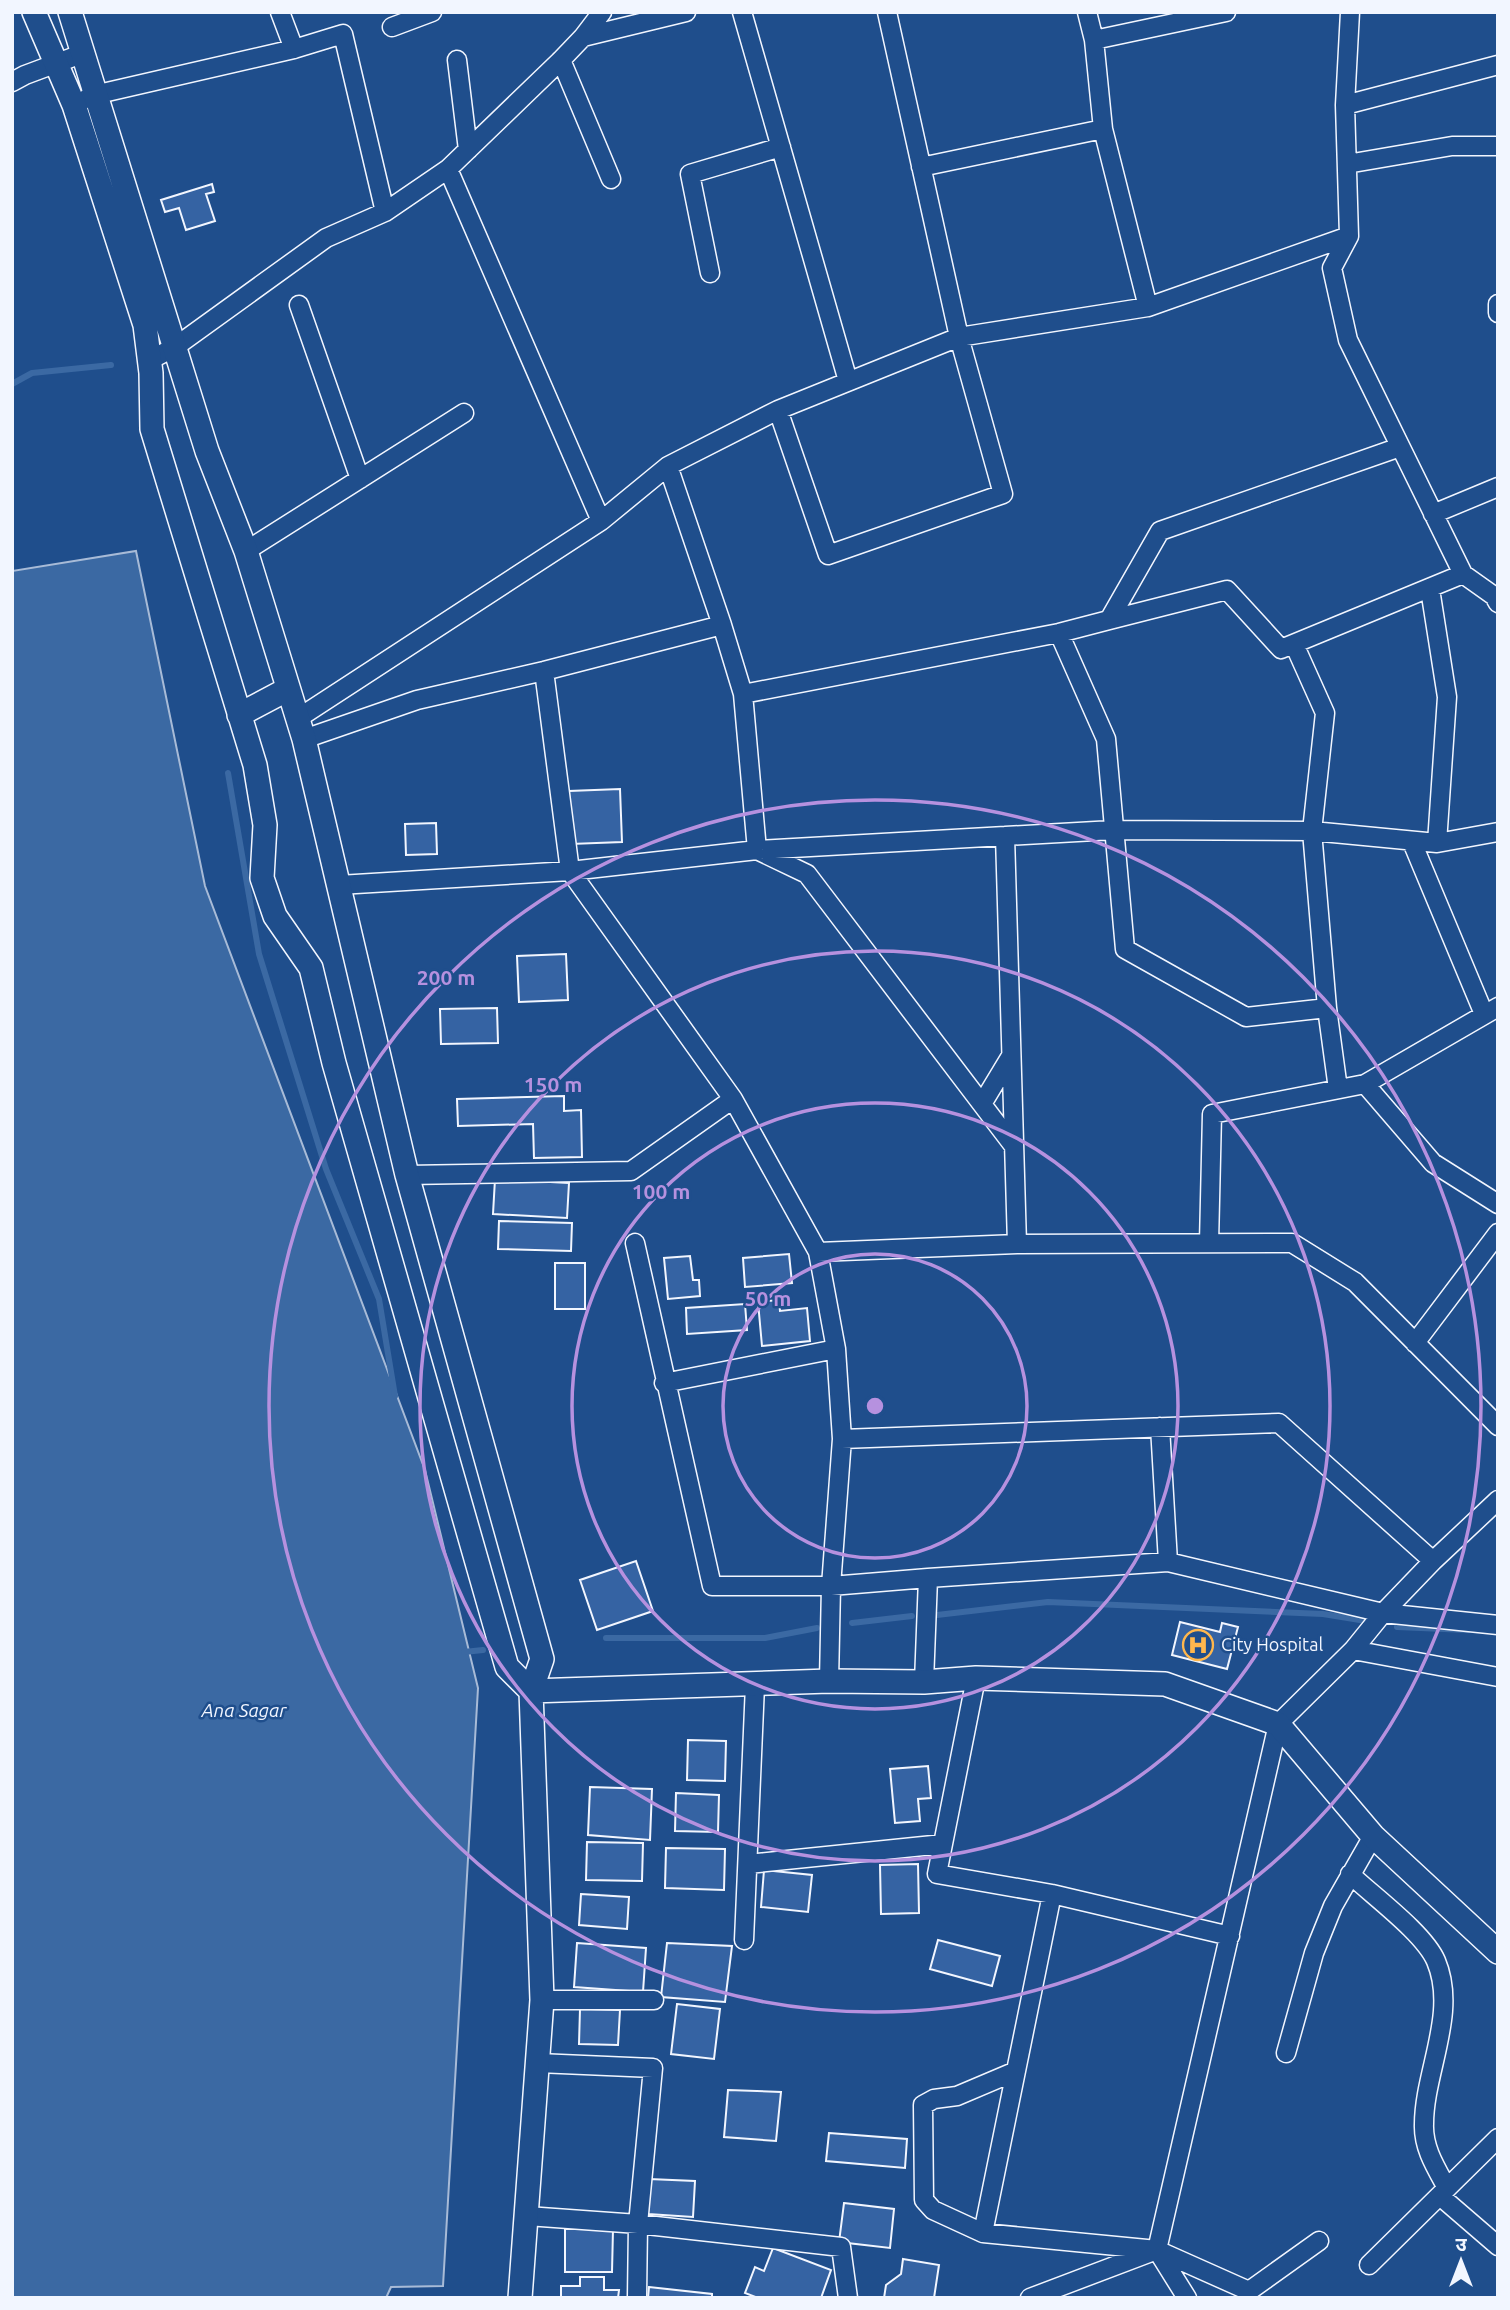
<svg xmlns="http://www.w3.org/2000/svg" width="1510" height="2310" viewBox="0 0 1510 2310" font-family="Ubuntu,'Noto Sans Devanagari',sans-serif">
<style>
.water{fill:#3b69a3;stroke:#a8bbd7;stroke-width:2}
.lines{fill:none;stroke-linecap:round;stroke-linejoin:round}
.stream{stroke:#3b69a3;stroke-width:6}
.building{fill:#3563a3;stroke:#f2f6ff;stroke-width:2}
.minor-casing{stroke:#f2f6ff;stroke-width:21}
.tertiary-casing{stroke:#f2f6ff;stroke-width:26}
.minor{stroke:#1f4e8c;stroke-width:18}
.tertiary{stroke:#1f4e8c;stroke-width:23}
.ring{fill:none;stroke:#b691df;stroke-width:3.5}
.labels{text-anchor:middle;stroke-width:5;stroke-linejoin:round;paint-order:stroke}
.poi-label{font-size:18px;fill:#f2f6ff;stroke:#1f4e8c;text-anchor:start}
.water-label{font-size:19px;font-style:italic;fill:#f2f6ff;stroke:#1f4e8c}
.centre{fill:#b691df;stroke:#1f4e8c;stroke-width:3.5}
.ring-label{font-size:21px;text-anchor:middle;font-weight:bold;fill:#b691df;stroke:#1f4e8c;stroke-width:5;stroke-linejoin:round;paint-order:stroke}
</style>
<rect width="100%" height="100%" fill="#1f4e8c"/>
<path class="water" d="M136 551 205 886 425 1470 478 1688 443 2286 391 2287 386 2298H12V571Z"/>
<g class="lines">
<path class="stream" d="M12 384 32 373 111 365
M228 773 259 954 326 1169 379 1299 395 1396
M937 1615 1048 1602 1323 1614 1366 1621
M852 1623 912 1616
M1397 1627 1468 1630
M606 1638H765L817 1628
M464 1652 483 1650"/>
</g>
<path class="building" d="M212 184 214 192 206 194 215 221 186 230 179 208 165 212 161 200Z
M620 789 622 842 571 844 569 791Z
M436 823 437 854 406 855 405 824Z
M566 954 568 1000 519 1002 517 956Z
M497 1008 498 1043 441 1044 440 1009Z
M564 1096V1111L581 1110 582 1157 534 1158 533 1124 458 1126 457 1099Z
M495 1179 569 1183 567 1218 493 1214Z
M499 1221 572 1223 571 1251 498 1249Z
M789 1254 792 1283 745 1287 743 1258Z
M690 1256 693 1280H699L700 1296 668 1299 664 1258Z
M555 1263H585V1309H555Z
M779 1300 780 1311 807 1308 810 1341 762 1346 758 1302Z
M745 1304 747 1330 687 1334 686 1308Z
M636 1561 653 1611 597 1630 580 1580Z
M1180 1622 1220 1632 1222 1623 1238 1627 1227 1669 1172 1655Z
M688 1740 726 1741 725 1781 687 1780Z
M928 1766 931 1798 918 1799 920 1821 895 1823 890 1769Z
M590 1787 652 1789 650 1840 588 1835Z
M676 1793 719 1795 718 1832 675 1831Z
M587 1842 643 1843 642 1881 586 1880Z
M666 1848 725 1849 724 1890 665 1888Z
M918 1864 919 1913 881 1914 880 1865Z
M764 1870 812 1875 808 1912 761 1907Z
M581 1894 629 1897 627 1929 579 1925Z
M938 1940 1000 1956 992 1986 930 1969Z
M577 1943 646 1948 643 1992 574 1987Z
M667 1943 732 1946 725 2002 661 1997Z
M677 2004 720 2009 714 2059 671 2054Z
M580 2009 620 2010 618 2045 579 2044Z
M728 2090 781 2092 776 2141 724 2137Z
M829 2133 907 2139 905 2168 826 2161Z
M649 2179 695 2181 693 2217 648 2214Z
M844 2203 894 2209 890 2248 839 2242Z
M565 2229H613L612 2272H565Z
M773 2248 831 2270 821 2298H758L745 2293 755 2267 764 2271Z
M903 2259 939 2265 934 2298H884L886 2285 901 2274Z
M580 2277H604V2290H619L618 2298H561V2286H580Z
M649 2287 712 2294V2298H648Z"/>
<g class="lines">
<g class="minor-casing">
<path id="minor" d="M280 12 294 49
M742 12 848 381
M1087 12 1094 40 1103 129 1148 307
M1350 12 1345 105 1349 236 1332 268 1348 340 1463 574 1494 596 1498 603
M392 27 432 12
M583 37 686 12
M1094 40 1226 12
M457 60 468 150
M561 60 611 179
M12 82 25 75 84 53
M86 99 94 95 294 49 343 34 385 212
M1345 105 1498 65
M1347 164 1452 146H1498
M921 167 1103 129
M448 169 601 521
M710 273 690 174 781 147
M1498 304V313
M299 305 360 479
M150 360 175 347 326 238 385 212 448 169 561 60 583 37 602 12
M778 410 828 555 1003 494 959 337 887 12
M668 466 722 625 743 694 757 850 807 874 1013 1145
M1433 514 1498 487
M246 551 464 413
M1430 589 1447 697 1437 843
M1109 620 1227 590 1281 649 1463 574
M1059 633 1106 739 1125 949 1246 1017 1327 1008
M1294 644 1325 713 1312 831 1327 1008 1338 1089
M544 671 570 871 733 1099 818 1252 836 1349 842 1439 831 1586 829 1681
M743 694 1059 633 1109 620 1160 531 1400 447
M297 719 601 521 668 466 778 410 959 337 1148 307 1349 236
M304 739 417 700 544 671 722 625
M1005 836 1017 1244
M1412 842 1484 1014
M339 885 570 871 757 850 1113 830 1312 831 1437 843 1498 832
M1365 1084 1433 1163 1498 1204
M982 1104 1011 1056
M407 1175 631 1171 733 1099
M635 1243 712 1586H831L928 1578 1168 1562 1383 1613 1498 1625
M1209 1243 1212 1114 1365 1084 1498 1007
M818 1252 1017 1244 1292 1243 1355 1282 1498 1426
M1415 1343 1498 1233
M664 1383 836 1349
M1160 1427 1168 1562
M842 1439 1279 1423 1433 1561
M1353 1650 1498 1677
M976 1678 937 1874 1052 1894 983 2233 1157 2250 1249 2291 1319 2241
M924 1682 928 1578
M748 1864 943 1844
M1350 1874C1373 1896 1424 1933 1436 1961 1458 2013 1424 2072 1424 2124 1423 2148 1436 2168 1447 2188
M1052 1894 1230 1936
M744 1940 755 1685
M542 2000H654
M1286 2053 1314 1953 1333 1906 1373 1836
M538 2063 653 2068 638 2224 637 2298
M1440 2196 1498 2246
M527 2216 638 2224 841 2247 848 2298
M983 2233 933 2210 924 2200 923 2105 934 2099 957 2096 1016 2071
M1369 2265 1498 2138
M1030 2298 1154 2251
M1187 2298 1157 2250 1278 1724 1353 1650 1383 1613 1433 1561 1498 1500"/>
</g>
<g class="tertiary-casing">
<path id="tertiary" d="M34 12 74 105 145 325 151 373 152 429 255 765 265 825 262 878 275 916 311 968 334 1063 507 1667 531 1691 829 1681 924 1682 976 1678 1165 1684 1278 1724 1373 1836 1498 1952
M70 12 207 451 246 551 304 739 407 1175 542 1659 531 1691 542 2000 520 2298
M239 715 288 689"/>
</g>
<use href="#minor" class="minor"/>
<use href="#tertiary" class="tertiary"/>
</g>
<g class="ring">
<circle cx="875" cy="1406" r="152"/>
<circle cx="875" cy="1406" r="303"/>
<circle cx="875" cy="1406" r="455"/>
<circle cx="875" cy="1406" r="606"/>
</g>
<defs>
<g id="hospital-ring" transform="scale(1.575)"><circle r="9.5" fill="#1f4e8c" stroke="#ffb74d" stroke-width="1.5"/><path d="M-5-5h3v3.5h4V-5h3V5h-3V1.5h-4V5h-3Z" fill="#ffb74d"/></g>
</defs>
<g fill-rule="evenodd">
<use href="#hospital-ring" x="1198" y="1645"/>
</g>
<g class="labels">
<g class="poi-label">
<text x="1221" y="1651">City Hospital</text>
</g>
<g class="water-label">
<text x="244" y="1717">Ana Sagar</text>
</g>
</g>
<circle cx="875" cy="1406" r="10" class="centre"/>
<g class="ring-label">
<text x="446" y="985">200 m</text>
<text x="553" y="1092">150 m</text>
<text x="661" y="1199">100 m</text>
<text x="768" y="1306">50 m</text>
</g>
<rect width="1510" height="2310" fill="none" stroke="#f2f6ff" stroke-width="28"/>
<g transform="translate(1461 2261)" stroke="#1f4e8c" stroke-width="5" paint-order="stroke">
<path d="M0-5L12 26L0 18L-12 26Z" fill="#f2f6ff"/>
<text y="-10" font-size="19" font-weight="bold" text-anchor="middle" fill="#f2f6ff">उ</text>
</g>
</svg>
